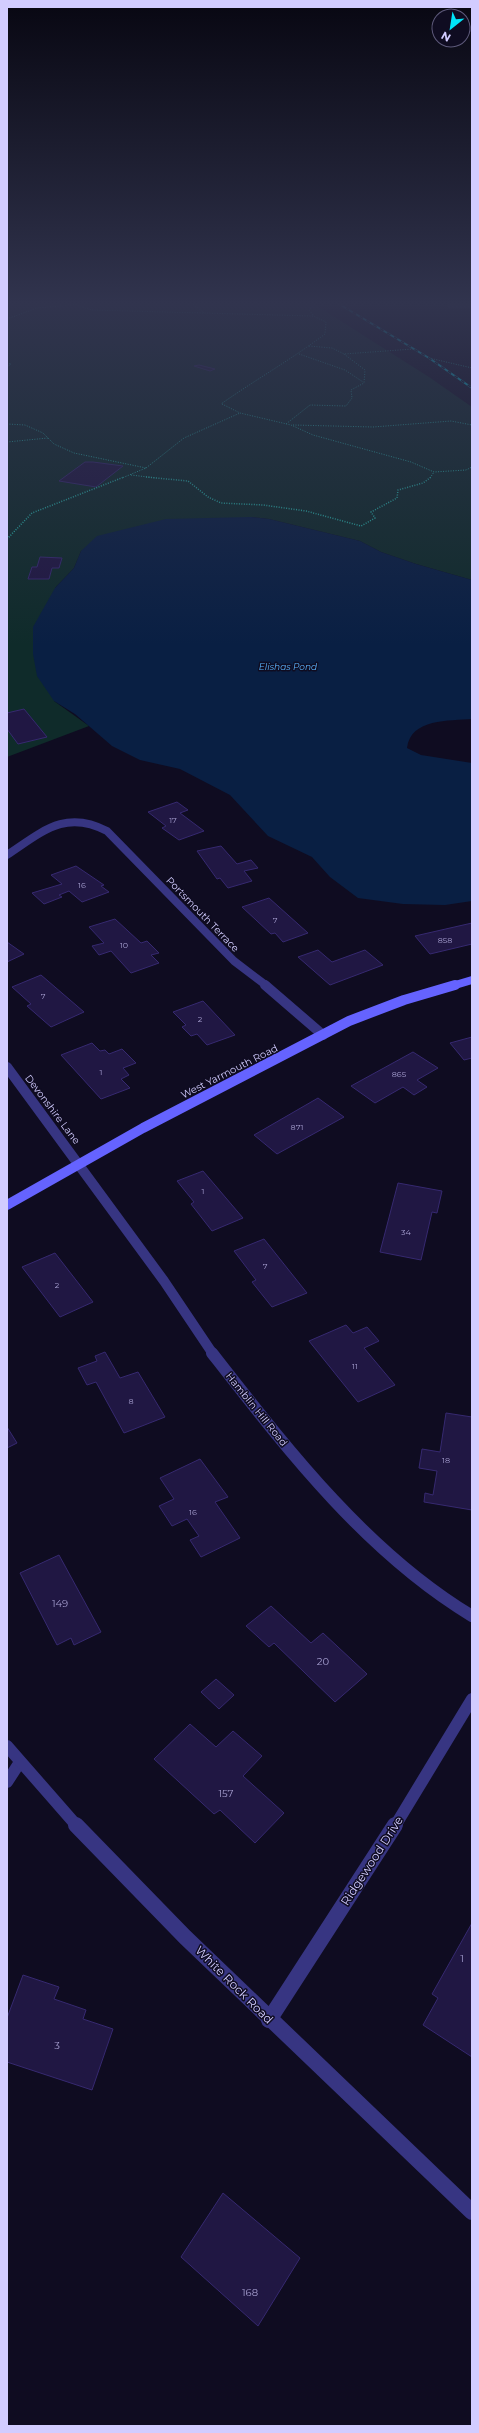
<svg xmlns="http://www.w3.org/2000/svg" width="479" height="2433" viewBox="0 0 479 2433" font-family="Montserrat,sans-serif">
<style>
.green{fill:#0f2b2a}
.water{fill:#091f43}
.building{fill:#201743;stroke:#362970}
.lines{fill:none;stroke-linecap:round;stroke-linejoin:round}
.path-far1{stroke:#29b7ac;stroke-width:1;stroke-dasharray:1 1.5;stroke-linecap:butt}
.path{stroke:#29b7ac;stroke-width:1.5;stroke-dasharray:1 1.5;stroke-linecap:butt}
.minor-far3{stroke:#373582;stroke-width:8}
.minor-far2{stroke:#373582;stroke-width:10}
.minor-far1{stroke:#373582;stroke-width:12}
.minor{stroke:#373582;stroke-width:16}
.tertiary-far1{stroke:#373582;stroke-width:12}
.tertiary{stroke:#373582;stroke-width:16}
.secondary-far1{stroke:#6563ff;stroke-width:8}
.secondary{stroke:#6563ff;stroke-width:10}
.rail-casing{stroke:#00e3f7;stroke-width:2}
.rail{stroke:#0f0c21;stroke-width:1.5;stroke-dasharray:4;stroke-linecap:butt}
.labels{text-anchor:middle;stroke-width:3;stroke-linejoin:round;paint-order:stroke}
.number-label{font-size:8px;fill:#a69fd0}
.far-water-label{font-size:9px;font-style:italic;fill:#5ab5ff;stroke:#0f0c21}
.street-label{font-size:10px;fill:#d2ccff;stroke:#0f0c21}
.near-number-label{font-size:10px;fill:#a69fd0}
.near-street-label{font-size:12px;fill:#d2ccff;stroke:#0f0c21}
</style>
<rect width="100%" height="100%" fill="#0f0c21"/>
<path class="green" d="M7 304H314L429 377 472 407V580L416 564 381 552 360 541 269 519 251 517 81 551 74 568 55 588 54 701 89 726 7 757Z"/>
<path class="water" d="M251 517 269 519 360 541 381 552 416 564 472 580V719C449 721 411 718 407 748L421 755 472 763V901L445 905 403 904 358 898 330 877 312 857 268 836 230 795 180 769 140 760 112 746 75 714 54 701 37 676 33 654V627L55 588 74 568 81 551 97 536 166 519Z"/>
<path class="building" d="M448 304H472V307H449Z
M199 365 215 369 210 371 194 366Z
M85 462H93L123 466 96 487 59 481Z
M40 557 62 558 59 568H52L49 579H28L32 567H37Z
M24 709 47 737 18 744 7 729V713Z
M177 802 188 810 180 813 204 831 179 840 162 828 166 826 148 812Z
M221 846 237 864 251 860 258 868 244 871 252 881 228 888 220 878 217 879 197 851Z
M76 866 104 885 101 886 109 892 82 902 69 891 59 895 62 897 44 904 32 893 62 884 51 875Z
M269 898 308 933 283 942 275 933 271 934 242 907Z
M115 919 141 943 147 941 159 953 151 955 159 963 131 973 111 951 99 955 92 946 104 943 89 927Z
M472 923V944L430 954 415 936Z
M7 942 24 954 7 962Z
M318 950 332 962 365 950 383 965 330 985 298 957Z
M41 975 84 1012 51 1027 27 1006 31 1004 12 987Z
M203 1001 235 1035 207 1045 197 1034 191 1036 182 1027 186 1025 173 1012Z
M472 1037V1058L464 1060 450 1043Z
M92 1043 100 1051 105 1050 109 1054 122 1049 136 1063 123 1068 129 1075 121 1079 130 1088 101 1099 61 1055Z
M413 1052 438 1068 417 1080 427 1087 414 1095 403 1087 375 1103 351 1086Z
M318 1098 344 1117 277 1154 254 1135Z
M203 1171 243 1218 212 1231 191 1204 194 1202 177 1181Z
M398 1183 442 1191 437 1213 432 1212 421 1260 380 1252Z
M264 1239 307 1293 272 1307 252 1282 256 1280 234 1251Z
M55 1253 93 1302 60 1317 22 1267Z
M346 1325 353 1333 367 1327 379 1341 364 1348 395 1385 358 1402 309 1341Z
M105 1352 120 1378 138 1372 165 1417 124 1433 96 1382 87 1385 78 1368 97 1361 95 1356Z
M446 1413 472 1417V1510L424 1502 425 1493 433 1495 437 1471 419 1468 422 1449 440 1452Z
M7 1427 17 1443 7 1448Z
M200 1459 228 1497 215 1502 240 1538 201 1557 190 1540 199 1536 187 1519 172 1526 159 1506 174 1499 160 1478Z
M59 1555 101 1632 74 1645 71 1638 57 1645 20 1573Z
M271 1606 311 1643 323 1633 367 1674 335 1702 274 1643 269 1647 246 1626Z
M216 1679 234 1695 219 1709 201 1692Z
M190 1724 216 1747 233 1731 262 1756 243 1776 284 1813 255 1843 220 1810 214 1814 154 1759Z
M472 1923V2057L423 2025 438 1998 432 1994Z
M23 1975 59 1987 54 1999 86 2010 83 2019 113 2029 92 2090 7 2062V2018Z
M223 2193 300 2258 258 2326 181 2257Z"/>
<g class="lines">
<path class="path-far1" d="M73 304 92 310 313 316 326 322 325 334C292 359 255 380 221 404
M193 304 204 313
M313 315 309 310 315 304
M7 319 37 308 72 305
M309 346 332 348 344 354
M299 354 345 370 363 382
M429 358 472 368
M7 363 11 364 7 367
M222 404 240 413 291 425 313 435 411 462 434 472 466 470 472 467
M7 424 25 425 43 433 54 444 74 453 146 468 122 478
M286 424 310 405 346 406 352 398 351 390 364 383 365 370 344 354 413 349
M293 425 373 427 451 421 472 425
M7 442 48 438
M146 468 184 438 240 413
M131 475 156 478
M430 478 434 472"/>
<path class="path" d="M146 477 188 481 208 497 221 503 263 505 306 511 361 526 375 518 371 512 397 498 398 490 423 483 431 477
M7 539 32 513 124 477"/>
<path class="minor-far3" d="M7 855C42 832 65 809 107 831L234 961 267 986"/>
<path class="minor-far2" d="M265 985 323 1035
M7 1067 164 1281 213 1354"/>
<path class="minor-far1" d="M212 1353C287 1449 366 1552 472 1616
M7 1782 20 1762
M395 1826 472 1699"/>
<path class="minor" d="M269 2020 395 1825"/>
<path class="tertiary-far1" d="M7 1746 77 1826"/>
<path class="tertiary" d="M76 1825 185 1937 472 2212"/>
<path class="secondary-far1" d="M452 986 472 980"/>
<path class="secondary" d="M7 1205 143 1128 349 1021 404 1000 455 985"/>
<g class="rail-casing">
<path id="rail" d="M339 304 429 358 472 388"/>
</g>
<use href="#rail" class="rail"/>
</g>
<linearGradient id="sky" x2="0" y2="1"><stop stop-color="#080712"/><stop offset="0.47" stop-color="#31344e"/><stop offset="1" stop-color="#31344e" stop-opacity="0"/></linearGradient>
<rect width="479" height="645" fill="url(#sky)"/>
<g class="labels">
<g class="number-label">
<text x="173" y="823">17</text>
<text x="82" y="888">16</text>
<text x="275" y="923">7</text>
<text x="445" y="943">858</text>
<text x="124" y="948">10</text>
<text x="43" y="999">7</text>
<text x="200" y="1022">2</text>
<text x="101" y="1075">1</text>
<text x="399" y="1077">865</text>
<text x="297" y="1130">871</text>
<text x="203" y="1194">1</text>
<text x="406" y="1235">34</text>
<text x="265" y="1269">7</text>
<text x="57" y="1288">2</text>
<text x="355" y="1369">11</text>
<text x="131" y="1404">8</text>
<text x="446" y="1463">18</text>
<text x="193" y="1515">16</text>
</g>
<g class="far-water-label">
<text x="288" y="670">Elishas Pond</text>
</g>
<g class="street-label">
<text transform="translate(203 914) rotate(46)" y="4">Portsmouth Terrace</text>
<text transform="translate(229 1071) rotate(-27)" y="4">West Yarmouth Road</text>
<text transform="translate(53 1109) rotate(53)" y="4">Devonshire Lane</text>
<text transform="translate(257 1409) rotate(51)" y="4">Hamblin Hill Road</text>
</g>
<g class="near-number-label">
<text x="60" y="1607">149</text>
<text x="323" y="1665">20</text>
<text x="226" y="1797">157</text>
<text x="462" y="1962">1</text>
<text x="57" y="2049">3</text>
<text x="250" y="2296">168</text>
</g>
<g class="near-street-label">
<text transform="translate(372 1861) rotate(-57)" y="4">Ridgewood Drive</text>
<text transform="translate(234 1985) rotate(45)" y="4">White Rock Road</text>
</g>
</g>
<rect width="479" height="2433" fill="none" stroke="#d2ccff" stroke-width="16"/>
<g transform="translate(451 28) rotate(210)"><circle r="19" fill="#0f0c21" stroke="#5d597a"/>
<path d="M0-3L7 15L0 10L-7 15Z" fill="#00e3f7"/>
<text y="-6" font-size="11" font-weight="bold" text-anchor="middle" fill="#d2ccff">N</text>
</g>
</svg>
